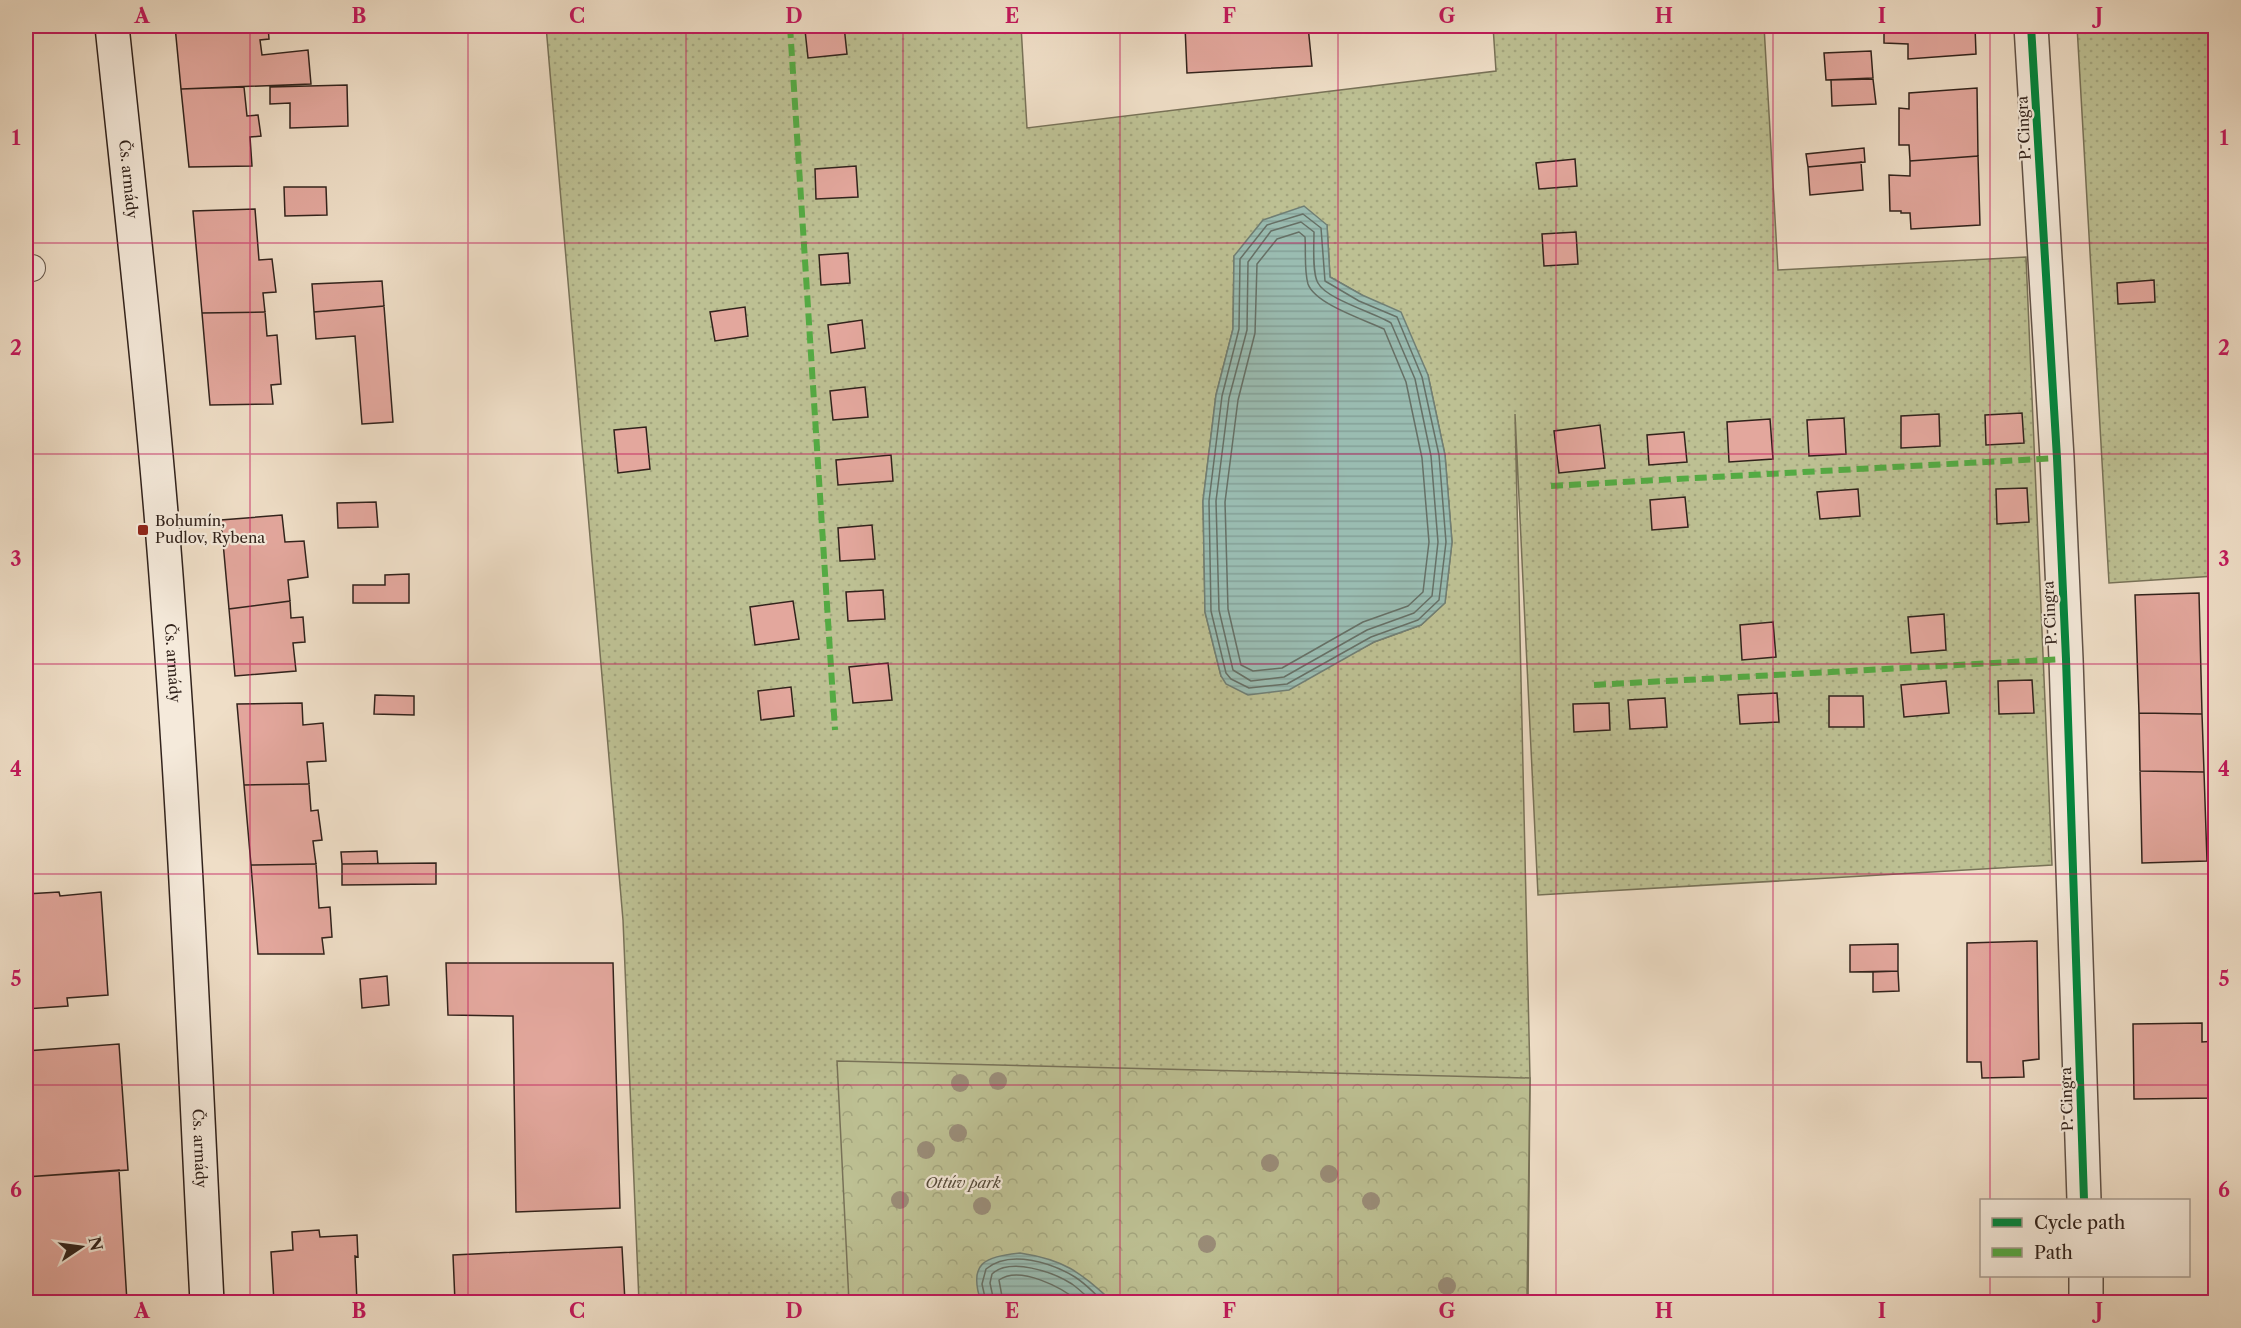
<svg xmlns="http://www.w3.org/2000/svg" width="2241" height="1328" viewBox="0 0 2241 1328" font-family="'Libre Caslon Text',serif">
<style>
.grass{fill:url(#grass-dots);stroke:#787258;stroke-width:1.5;fill-rule:evenodd}
.forest{fill:url(#forest-crowns);stroke:#787258;stroke-width:1.5}
.water{fill:url(#water-rules);stroke:#707f75;stroke-width:1.5}
.lines{fill:none;stroke-linecap:round;stroke-linejoin:round}
.shore{stroke:#667066;stroke-width:1.5}
.building{fill:#e3a79d;stroke:#32231c;stroke-width:1.5}
.lane-casing{stroke:#615247;stroke-width:28}
.street-casing{stroke:#615247;stroke-width:36}
.secondary-casing{stroke:#32231c;stroke-width:36}
.lane{stroke:#f5eadb;stroke-width:26}
.street{stroke:#f5eadb;stroke-width:33}
.secondary{stroke:#f5eadb;stroke-width:33}
.quiet{stroke:#54aa43;stroke-width:6;stroke-dasharray:12 6;stroke-linecap:butt}
.cycleway-casing{stroke:#f5eadb;stroke-width:11}
.cycleway{stroke:#00873e;stroke-width:8}
.tree{fill:#9a8d79}
.grid{fill:none;stroke:#c2185b;stroke-width:1.5;stroke-opacity:0.55}
.poi-dot{fill:#8f2418;stroke:#f5eadb;stroke-width:2}
.labels{text-anchor:middle;stroke-width:4.5;stroke-linejoin:round;paint-order:stroke}
.street-label{font-size:15px;fill:#32231c;stroke:#f5eadb}
.poi-label{font-size:15px;fill:#32231c;stroke:#f5eadb;text-anchor:start}
.park-label{font-size:15px;font-style:italic;fill:#554a3a;stroke:#f5eadb}
.neatline{fill:none;stroke:#c2185b;stroke-width:2}
.grid-label{font-size:20px;text-anchor:middle;font-weight:bold;fill:#c2185b}
</style>
<defs>
<pattern id="grass-dots" width="8" height="8" patternUnits="userSpaceOnUse" patternTransform="scale(1.5)"><rect width="8" height="8" fill="#bdc093"/><path d="M2 2h.1M6 6h.1" fill="none" stroke="#a3a57e" stroke-width="1.8" stroke-linecap="round"/></pattern>
<pattern id="forest-crowns" width="20" height="18" patternUnits="userSpaceOnUse" patternTransform="scale(1.5)"><rect width="20" height="18" fill="#bdc093"/><path d="M2 6a3 3 0 1 1 6 0M12 15a3 3 0 1 1 6 0" fill="none" stroke="#a3a57e"/></pattern>
<pattern id="water-rules" width="6" height="5" patternUnits="userSpaceOnUse" patternTransform="scale(1.5)"><rect width="6" height="5" fill="#9abcb1"/><path d="M0 2.5h6" fill="none" stroke="#85a198"/></pattern>
</defs>
<rect width="100%" height="100%" fill="#efdec7"/>
<filter id="stains"><feTurbulence type="fractalNoise" baseFrequency=".00333" numOctaves="4"/><feColorMatrix values="0 0 0 0 .2 0 0 0 0 .09 0 0 0 0 .02 0 0 0 .5 -.17"/></filter>
<radialGradient id="worn" r=".72"><stop offset=".6" stop-color="#630" stop-opacity="0"/><stop offset="1" stop-color="#630" stop-opacity=".3"/></radialGradient>
<path class="grass" d="M546 26H1021L1027 128 1496 71 1493 26H1764L1778 270 2026 257 2052 865 1538 895 1515 414 1530 1078 1528 1302H639L623 920ZM1327 225 1330 277 1362 295 1428 375 1445 455 1452 542 1445 603 1421 625 1374 642 1334 663 1221 676 1205 612 1203 501 1216 395 1233 329 1234 256Z
M2077 26H2215V576L2109 583Z"/>
<path class="forest" d="M837 1061 1530 1078 1527 1302H849Z"/>
<path class="water" d="M1304 206 1327 225 1330 277 1362 295 1401 312 1428 375 1445 455 1452 542 1445 603 1421 625 1374 642 1289 690 1248 695 1226 684 1221 676 1205 612 1203 501 1216 395 1233 329 1234 256 1263 220Z
M1020 1253C1066 1260 1079 1272 1113 1302H981C968 1263 984 1257 1020 1253Z"/>
<g class="lines">
<path class="shore" d="M1303 214 1321 228 1325 281 1359 301 1397 317 1422 377 1439 455 1446 542 1439 600 1418 620 1371 637 1287 684 1249 688 1231 679 1226 673 1211 611 1209 501 1222 396 1239 329 1240 259 1267 225Z
M1301 222 1314 232C1314 245 1312 273 1318 283 1326 299 1375 313 1391 323L1415 379 1431 456 1438 542 1432 596 1414 613 1367 630 1284 677 1251 681 1233 670 1219 610 1216 501 1229 398 1247 330 1248 262 1271 231Z
M1299 232 1305 237C1306 251 1304 270 1308 284 1315 304 1365 320 1384 329L1406 382 1422 458 1429 542 1423 592 1408 606 1363 622 1282 668 1253 671 1241 665 1228 609 1225 502 1238 400 1255 333 1257 264 1277 239Z
M986 1302 982 1284 986 1269C1010 1249 1052 1263 1075 1277 1086 1284 1095 1294 1104 1302
M994 1302 990 1283 992 1274C1010 1257 1053 1272 1072 1284 1079 1289 1086 1296 1093 1302
M1003 1302 999 1280C1020 1265 1063 1288 1079 1302"/>
</g>
<path class="building" d="M175 26H268L269 39 260 40 262 55 308 50 311 84 181 89Z
M296 26H338V29L297 33Z
M844 26 847 54 808 58 805 30Z
M1185 26H1308L1312 66 1187 73Z
M1530 26H1564V30L1530 32Z
M1884 26H1975L1976 54 1908 59V44L1884 43Z
M1871 51 1873 78 1826 80 1824 53Z
M1873 79 1876 104 1832 106 1831 80Z
M347 85 348 126 290 128V103L270 104V87Z
M244 87 247 116 258 115 261 136 250 137 252 166 189 167 181 89Z
M1977 88 1978 156 1910 161 1909 145H1899V108L1909 109V93Z
M1864 148 1865 162 1808 167 1806 154Z
M1978 156 1980 225 1911 229 1910 213H1901V211H1890L1889 175 1910 176V161Z
M1575 159 1577 186 1539 189 1536 163Z
M1861 162 1863 190 1810 195 1808 167Z
M856 166 858 197 816 199 815 169Z
M284 187H326L327 215 285 216Z
M255 209 259 260 272 259 276 292 263 293 265 312 202 313 193 211Z
M1576 232 1578 264 1544 266 1542 234Z
M848 253 850 283 821 285 819 255Z
M2216 268V297H2213L2211 269Z
M2154 280 2155 302 2118 304 2117 283Z
M382 281 384 306 314 312 312 284Z
M384 306 393 422 362 424 355 336 316 339 314 312Z
M745 307 748 336 715 341 710 312Z
M265 312 267 336 277 335 281 384 271 385 273 404 210 405 202 313Z
M862 320 865 348 831 353 828 325Z
M865 387 868 417 833 420 830 391Z
M2022 413 2024 443 1986 445 1985 415Z
M1939 414 1940 446 1901 448V416Z
M1844 418 1846 454 1809 456 1807 420Z
M1770 419 1773 459 1729 462 1727 422Z
M1600 425 1605 468 1559 473 1554 431Z
M646 427 650 469 618 473 614 430Z
M1684 432 1687 462 1649 465 1647 435Z
M891 455 893 481 838 485 836 460Z
M2027 488 2029 522 1997 524 1996 489Z
M1858 489 1860 516 1820 519 1817 492Z
M1685 497 1688 527 1652 530 1650 500Z
M376 502 378 527 338 528 337 503Z
M282 515 285 542 304 541 308 577 288 580 290 601 229 609 221 520Z
M872 525 875 559 840 561 838 528Z
M409 574V603H353V585H385V575Z
M883 590 885 619 848 621 846 592Z
M2199 593 2202 714 2139 713 2135 595Z
M290 601 291 618 303 617 305 642 293 643 296 671 235 676 229 609Z
M793 601 799 639 755 645 750 607Z
M1944 614 1946 650 1911 653 1908 617Z
M1773 622 1776 657 1742 660 1740 625Z
M888 663 892 700 853 703 849 667Z
M2032 680 2034 713 1999 714 1998 681Z
M1946 681 1949 713 1904 717 1901 685Z
M791 687 794 716 761 720 758 691Z
M1777 693 1779 722 1740 724 1738 695Z
M375 695 414 696V715L374 714Z
M1829 696H1863L1864 727H1829Z
M1665 698 1667 727 1630 729 1628 700Z
M302 703 303 725 323 723 326 761 307 762 309 784 244 785 237 704Z
M1609 703 1610 730 1574 732 1573 704Z
M2139 713 2202 714 2204 772 2140 771Z
M2140 771 2204 772 2207 861 2142 863Z
M309 784 311 811 318 810 322 840 313 841 316 864 251 865 244 785Z
M377 851 378 864H342L341 852Z
M436 863V884L342 885V864Z
M316 864 319 908 330 907 332 937 322 938 324 954H258L251 865Z
M59 892 60 896 101 892 108 995 67 998 68 1006 26 1009V894Z
M2037 941 2039 1059 2023 1061 2024 1077 1982 1078 1981 1062H1967V943Z
M1898 944V971L1850 972V945Z
M446 963H613L620 1208 516 1212 513 1016 448 1015Z
M1898 971 1899 991 1873 992V972Z
M387 976 389 1005 362 1008 360 979Z
M2202 1023V1042L2216 1041V1098L2134 1099 2133 1024Z
M119 1044 128 1170 26 1177V1051Z
M119 1170 127 1302H26V1177Z
M319 1230 320 1237 357 1235 358 1257 355 1256 357 1302H274L271 1252 293 1250 292 1232Z
M622 1247 625 1302H455L453 1255Z"/>
<g class="lines">
<g class="lane-casing">
<path id="lane" d="M26 268H32"/>
</g>
<g class="street-casing">
<path id="street" d="M2031 26 2057 458 2066 659 2084 1200
M2086 1276V1302"/>
</g>
<g class="secondary-casing">
<g id="secondary">
<path id="s1" d="M112 26C132 218 154 409 168 602 186 835 195 1069 207 1302"/>
</g>
</g>
<use href="#lane" class="lane"/>
<use href="#street" class="street"/>
<use href="#secondary" class="secondary"/>
<path class="quiet" d="M790 26 835 730
M1551 486 2057 458
M1594 685 2066 659"/>
<g class="cycleway-casing">
<path id="cycleway" d="M2031 26 2057 458 2066 659 2084 1200"/>
</g>
<use href="#cycleway" class="cycleway"/>
</g>
<g class="tree">
<circle cx="998" cy="1081" r="9"/>
<circle cx="960" cy="1083" r="9"/>
<circle cx="958" cy="1133" r="9"/>
<circle cx="926" cy="1150" r="9"/>
<circle cx="1270" cy="1163" r="9"/>
<circle cx="1329" cy="1174" r="9"/>
<circle cx="900" cy="1200" r="9"/>
<circle cx="1371" cy="1201" r="9"/>
<circle cx="982" cy="1206" r="9"/>
<circle cx="1207" cy="1244" r="9"/>
<circle cx="1447" cy="1286" r="9"/>
</g>
<path class="grid" d="M250 26V1302M468 26V1302M686 26V1302M903 26V1302M1120 26V1302M1338 26V1302M1556 26V1302M1773 26V1302M1990 26V1200M26 243H2216M26 454H2216M26 664H2216M26 874H2216M26 1085H2216M1990 1276V1302"/>
<rect class="poi-dot" x="137" y="524" width="12" height="12" rx="3"/>
<g class="labels">
<g class="street-label">
<text transform="translate(2024 128) rotate(-93)" y="5">P. Cingra</text>
<text dy="5" stroke="none"><textPath href="#s1" startOffset="154">Čs. armády</textPath></text>
<text transform="translate(2050 613) rotate(-93)" y="5">P. Cingra</text>
<text dy="5" stroke="none"><textPath href="#s1" startOffset="640">Čs. armády</textPath></text>
<text transform="translate(2067 1099) rotate(-92)" y="5">P. Cingra</text>
<text dy="5" stroke="none"><textPath href="#s1" startOffset="1126">Čs. armády</textPath></text>
</g>
<g class="poi-label">
<text x="155" y="526">Bohumín,<tspan x="155" dy="17">Pudlov, Rybena</tspan></text>
</g>
<g class="park-label">
<text x="963" y="1188">Ottúv park</text>
</g>
</g>
<rect width="2241" height="1328" fill="none" stroke="#efdec7" stroke-width="66"/>
<rect x="1980" y="1199" width="210" height="78" fill="#f5eadb" stroke="#a79a8f" stroke-width="1.5"/>
<rect x="1992" y="1218" width="30" height="9" fill="#00873e" stroke="#a79a8f" stroke-width="1.5"/>
<text x="2034" y="1229" font-size="18" fill="#32231c">Cycle path</text>
<rect x="1992" y="1248" width="30" height="9" fill="#54aa43" stroke="#a79a8f" stroke-width="1.5"/>
<text x="2034" y="1259" font-size="18" fill="#32231c">Path</text>
<g transform="translate(81 1247) rotate(77)" stroke="#f5eadb" stroke-width="4.5" paint-order="stroke">
<path d="M0-4.5L10 22L0 15L-10 22Z" fill="#32231c"/>
<text y="-9" font-size="16" font-weight="bold" text-anchor="middle" fill="#32231c">N</text>
</g>
<rect x="33" y="33" width="2175" height="1262" class="neatline"/>
<g class="grid-label">
<text x="142" y="23">A</text>
<text x="359" y="23">B</text>
<text x="577" y="23">C</text>
<text x="794" y="23">D</text>
<text x="1012" y="23">E</text>
<text x="1229" y="23">F</text>
<text x="1447" y="23">G</text>
<text x="1664" y="23">H</text>
<text x="1882" y="23">I</text>
<text x="2099" y="23">J</text>
<text x="16" y="145">1</text>
<text x="2224" y="145">1</text>
<text x="16" y="355">2</text>
<text x="2224" y="355">2</text>
<text x="16" y="566">3</text>
<text x="2224" y="566">3</text>
<text x="16" y="776">4</text>
<text x="2224" y="776">4</text>
<text x="16" y="986">5</text>
<text x="2224" y="986">5</text>
<text x="16" y="1197">6</text>
<text x="2224" y="1197">6</text>
<text x="142" y="1318">A</text>
<text x="359" y="1318">B</text>
<text x="577" y="1318">C</text>
<text x="794" y="1318">D</text>
<text x="1012" y="1318">E</text>
<text x="1229" y="1318">F</text>
<text x="1447" y="1318">G</text>
<text x="1664" y="1318">H</text>
<text x="1882" y="1318">I</text>
<text x="2099" y="1318">J</text>
</g>
<rect width="100%" height="100%" filter="url(#stains)"/>
<rect width="100%" height="100%" fill="url(#worn)"/>
</svg>
